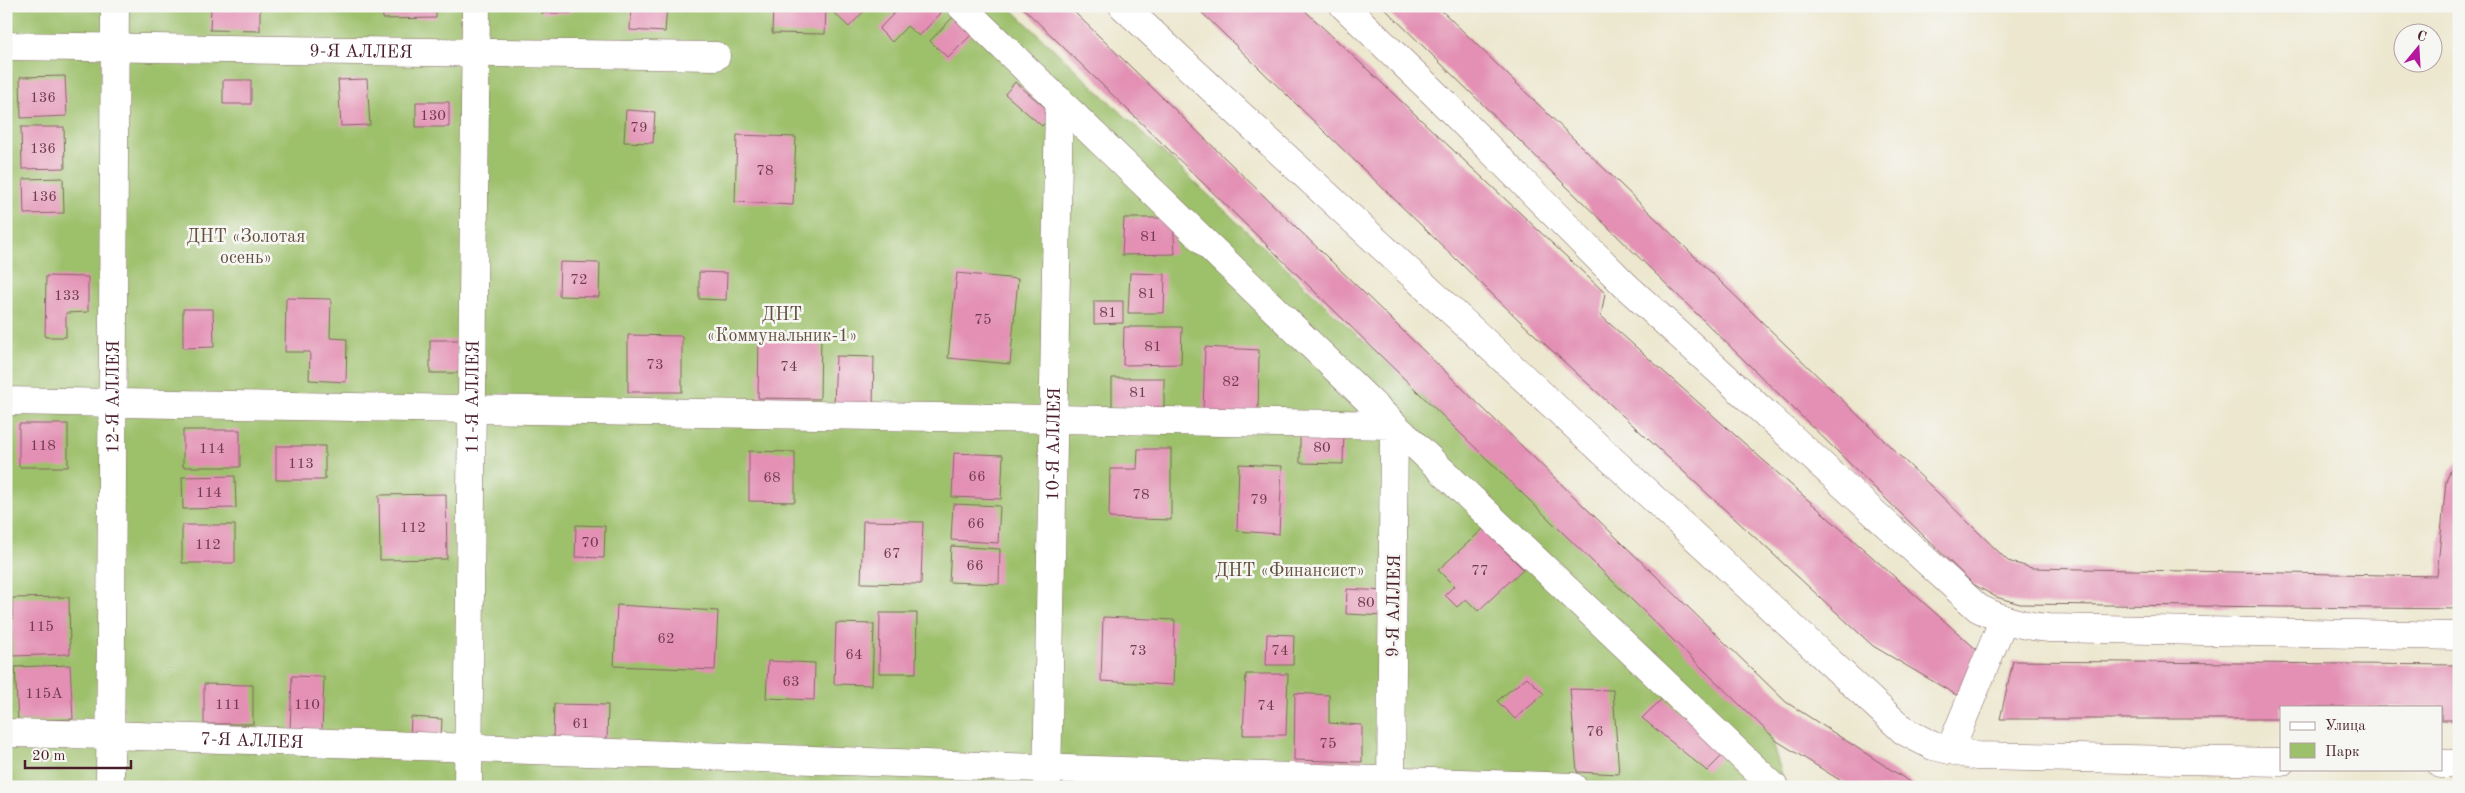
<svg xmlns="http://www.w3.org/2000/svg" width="2465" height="793" viewBox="0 0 2465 793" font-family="'Old Standard TT',serif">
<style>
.green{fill:#9dc06a;stroke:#74704a}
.building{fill:#e390b4}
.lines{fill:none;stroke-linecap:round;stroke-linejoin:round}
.minor-casing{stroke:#836564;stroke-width:29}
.minor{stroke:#fff;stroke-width:28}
.labels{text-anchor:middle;stroke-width:5;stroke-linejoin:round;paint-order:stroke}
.number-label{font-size:15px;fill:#703b4d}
.street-label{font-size:18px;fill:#4a1f2b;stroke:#f6f6f2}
.park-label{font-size:18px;fill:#634f3e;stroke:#f6f6f2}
</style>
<rect width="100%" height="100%" fill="#f6f6f2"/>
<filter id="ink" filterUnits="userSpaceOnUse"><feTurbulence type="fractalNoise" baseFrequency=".02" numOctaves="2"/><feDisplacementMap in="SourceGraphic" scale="10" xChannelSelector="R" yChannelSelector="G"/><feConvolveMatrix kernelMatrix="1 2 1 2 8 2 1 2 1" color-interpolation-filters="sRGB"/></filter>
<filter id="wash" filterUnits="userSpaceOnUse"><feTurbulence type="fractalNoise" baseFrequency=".0096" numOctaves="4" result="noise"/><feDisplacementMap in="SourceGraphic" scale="20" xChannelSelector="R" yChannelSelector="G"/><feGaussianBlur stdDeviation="1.12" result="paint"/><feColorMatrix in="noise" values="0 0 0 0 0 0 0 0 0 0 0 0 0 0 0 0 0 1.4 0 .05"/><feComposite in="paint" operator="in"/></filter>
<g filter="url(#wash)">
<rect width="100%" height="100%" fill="#ece7ce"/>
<path class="green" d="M6 6H1008L1765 720 1786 787H6Z"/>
<g id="blocks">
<path class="building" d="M211 6H260V31L210 30Z
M382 6H436V18L383 19Z
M541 6H571V13H541Z
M631 6H667L665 32 630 30Z
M773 6H826L825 34 772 33Z
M833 6H869L849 27 830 9Z
M901 6H934L941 13 919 36 907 26 892 42 879 29Z
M1021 6H1068L1786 702 1918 787H1851L1777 741Z
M1195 6H1300L1605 293 1601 316 1977 650 1958 696 1873 646 1522 323Z
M1382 6H1437L2008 561 2032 568 2437 576 2446 481 2451 469 2459 460V609L2020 604 1996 597 1973 584Z
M955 15 973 33 948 58 930 41Z
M65 76 67 116 21 118 20 77Z
M367 79 370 125 341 126 338 80Z
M223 80H251V104H223Z
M1015 82 1053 114 1042 126 1005 94Z
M416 102H449V127H416Z
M626 110 655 112 653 143 624 142Z
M21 127H64L65 168 22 169Z
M737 135 796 137 793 205 735 202Z
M63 178 64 213 24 214 23 179Z
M1124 218H1173L1175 254 1122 255Z
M560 262 600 263 599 297 559 296Z
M699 272 727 273 726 300 699 299Z
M957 273 1018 279 1010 364 948 358Z
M1130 273 1165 274 1164 313H1128Z
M46 276 88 277V312L66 313V337H45Z
M286 298 331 299 330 338 347 339 346 382 309 380 310 352H285Z
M1094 301H1123V323L1094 324Z
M183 309H213L214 347 183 348Z
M1124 327H1182L1181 364 1123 365Z
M759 333H821L820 399 758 398Z
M628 335 682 336V392H628Z
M430 340H466L465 373H430Z
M1205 347 1259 350 1258 416 1203 413Z
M836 356 874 357 873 406 834 405Z
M1112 378H1164V407H1112Z
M19 424H68V467H19Z
M183 430H240V467H183Z
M1300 430 1344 431 1343 464 1300 463Z
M276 446H325V480H276Z
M1138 449H1171V520L1109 518 1110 469H1137Z
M749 451 795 452V502L749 501Z
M954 453 1003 455 1001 499 952 497Z
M1239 464 1282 466 1279 534 1237 531Z
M235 476 236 508 183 509 182 477Z
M446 494 447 559 380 560 379 495Z
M953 504 1000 506 998 543 951 540Z
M863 521 923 522 921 584 861 583Z
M182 525H235V563H182Z
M576 525 605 526 604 558 575 557Z
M1483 529 1523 569 1478 611 1466 599 1457 607 1445 595 1454 586 1438 570Z
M951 546 1000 549 999 584 949 582Z
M1347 589 1385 591V616L1346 614Z
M69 597 70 654 13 656 12 598Z
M617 605 718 611 715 670 614 666Z
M880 613H917L916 673H879Z
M1103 617 1175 620 1173 685 1101 681Z
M836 623 874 624 872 685 834 684Z
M1267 634 1294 635 1293 665H1266Z
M768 661 815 663 814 700 766 698Z
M2013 661 2459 665V720H2441V707H2281V719H2000Z
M70 665 73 719 18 721 15 667Z
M1246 674H1288L1286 735H1243Z
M292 676 324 677 322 732 290 731Z
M1527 677 1544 694 1515 719 1497 701Z
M204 684 253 685V724H204Z
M1570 689 1613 690 1619 774 1577 772Z
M1295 693 1329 695V723L1362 725V762L1294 760Z
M1663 698 1726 752 1707 771 1642 718Z
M554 704 608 705 607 741 553 740Z
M411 717 442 719 441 740 410 739Z"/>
</g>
</g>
<g filter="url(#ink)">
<use href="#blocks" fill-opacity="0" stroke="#836564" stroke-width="1"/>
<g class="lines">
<g class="minor-casing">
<g id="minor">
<path d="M961 6 1394 425 1774 787"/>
<path d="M1123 6 1904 731 1933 746 1976 756 2281 762"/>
<path d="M1344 6 1430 89 1626 286 1978 608C2002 620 2022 626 2049 628L2459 636"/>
<path id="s1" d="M6 46 716 56"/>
<path d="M6 401 1394 425 1391 787"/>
<path id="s2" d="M6 733 110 735 1573 787"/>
<path d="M1950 750 2003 621"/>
<path d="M2441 764H2459"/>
<path id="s3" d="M1047 785 1059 100"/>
<path id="s4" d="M110 787 115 6"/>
<path id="s5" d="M468 787 476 6"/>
</g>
</g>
<use href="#minor" class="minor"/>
</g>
</g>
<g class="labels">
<g class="number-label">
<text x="43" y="102">136</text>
<text x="433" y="120">130</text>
<text x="639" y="132">79</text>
<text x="43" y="153">136</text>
<text x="765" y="175">78</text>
<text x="44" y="201">136</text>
<text x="1149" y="241">81</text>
<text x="579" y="284">72</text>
<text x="1147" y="298">81</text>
<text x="67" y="300">133</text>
<text x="1108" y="317">81</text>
<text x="983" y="324">75</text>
<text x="1153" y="351">81</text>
<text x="655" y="369">73</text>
<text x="789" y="371">74</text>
<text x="1231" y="386">82</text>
<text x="1138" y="397">81</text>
<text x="43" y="450">118</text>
<text x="1322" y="452">80</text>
<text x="212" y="453">114</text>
<text x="301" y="468">113</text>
<text x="977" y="481">66</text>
<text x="772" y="482">68</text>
<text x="209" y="497">114</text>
<text x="1141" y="499">78</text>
<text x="1259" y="504">79</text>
<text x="976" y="528">66</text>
<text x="413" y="532">112</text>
<text x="590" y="547">70</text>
<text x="208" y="549">112</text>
<text x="892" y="558">67</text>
<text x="975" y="570">66</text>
<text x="1480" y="575">77</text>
<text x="1366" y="607">80</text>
<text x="41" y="631">115</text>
<text x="666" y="643">62</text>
<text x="1138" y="655">73</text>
<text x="1280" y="655">74</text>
<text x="854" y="659">64</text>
<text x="791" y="686">63</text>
<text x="44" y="698">115А</text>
<text x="228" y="709">111</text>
<text x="307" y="709">110</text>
<text x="1266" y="710">74</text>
<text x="581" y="728">61</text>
<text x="1595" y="736">76</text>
<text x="1328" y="748">75</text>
</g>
<g class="street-label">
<text dy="6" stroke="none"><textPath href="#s1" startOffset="355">9-Я АЛЛЕЯ</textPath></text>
<text dy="6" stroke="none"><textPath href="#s5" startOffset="390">11-Я АЛЛЕЯ</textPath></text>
<text dy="6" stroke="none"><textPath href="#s4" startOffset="390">12-Я АЛЛЕЯ</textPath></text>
<text dy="6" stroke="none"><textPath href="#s3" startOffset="341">10-Я АЛЛЕЯ</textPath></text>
<text transform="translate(1393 606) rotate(-89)" y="6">9-Я АЛЛЕЯ</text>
<text dy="6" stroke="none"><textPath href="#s2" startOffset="246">7-Я АЛЛЕЯ</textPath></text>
</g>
<g class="park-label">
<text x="246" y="242">ДНТ «Золотая<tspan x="246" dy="21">осень»</tspan></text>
<text x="782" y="320">ДНТ<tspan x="782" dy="21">«Коммунальник-1»</tspan></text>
<text x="1290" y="576">ДНТ «Финансист»</text>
</g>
</g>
<rect width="2465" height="793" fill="none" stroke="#f6f6f2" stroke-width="25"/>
<rect x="2280" y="706" width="162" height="65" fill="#f6f6f2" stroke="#b1a0a2"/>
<rect x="2290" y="722" width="25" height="8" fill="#ffffff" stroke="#b1a0a2"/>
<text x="2325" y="730" font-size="15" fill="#4a1f2b">Улица</text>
<rect x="2290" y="743" width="25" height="15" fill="#9dc06a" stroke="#b1a0a2"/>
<text x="2325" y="756" font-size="15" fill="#4a1f2b">Парк</text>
<g transform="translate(2418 48) rotate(18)"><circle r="24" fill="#f6f6f2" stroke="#b1a0a2"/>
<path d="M0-4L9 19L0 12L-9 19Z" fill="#b5179e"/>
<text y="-8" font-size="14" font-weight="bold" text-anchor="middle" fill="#4a1f2b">С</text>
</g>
<path d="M25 760v8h106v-8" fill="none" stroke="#4a1f2b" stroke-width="2.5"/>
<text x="32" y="760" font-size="15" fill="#4a1f2b" stroke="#f6f6f2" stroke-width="4" paint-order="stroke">20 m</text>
</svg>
